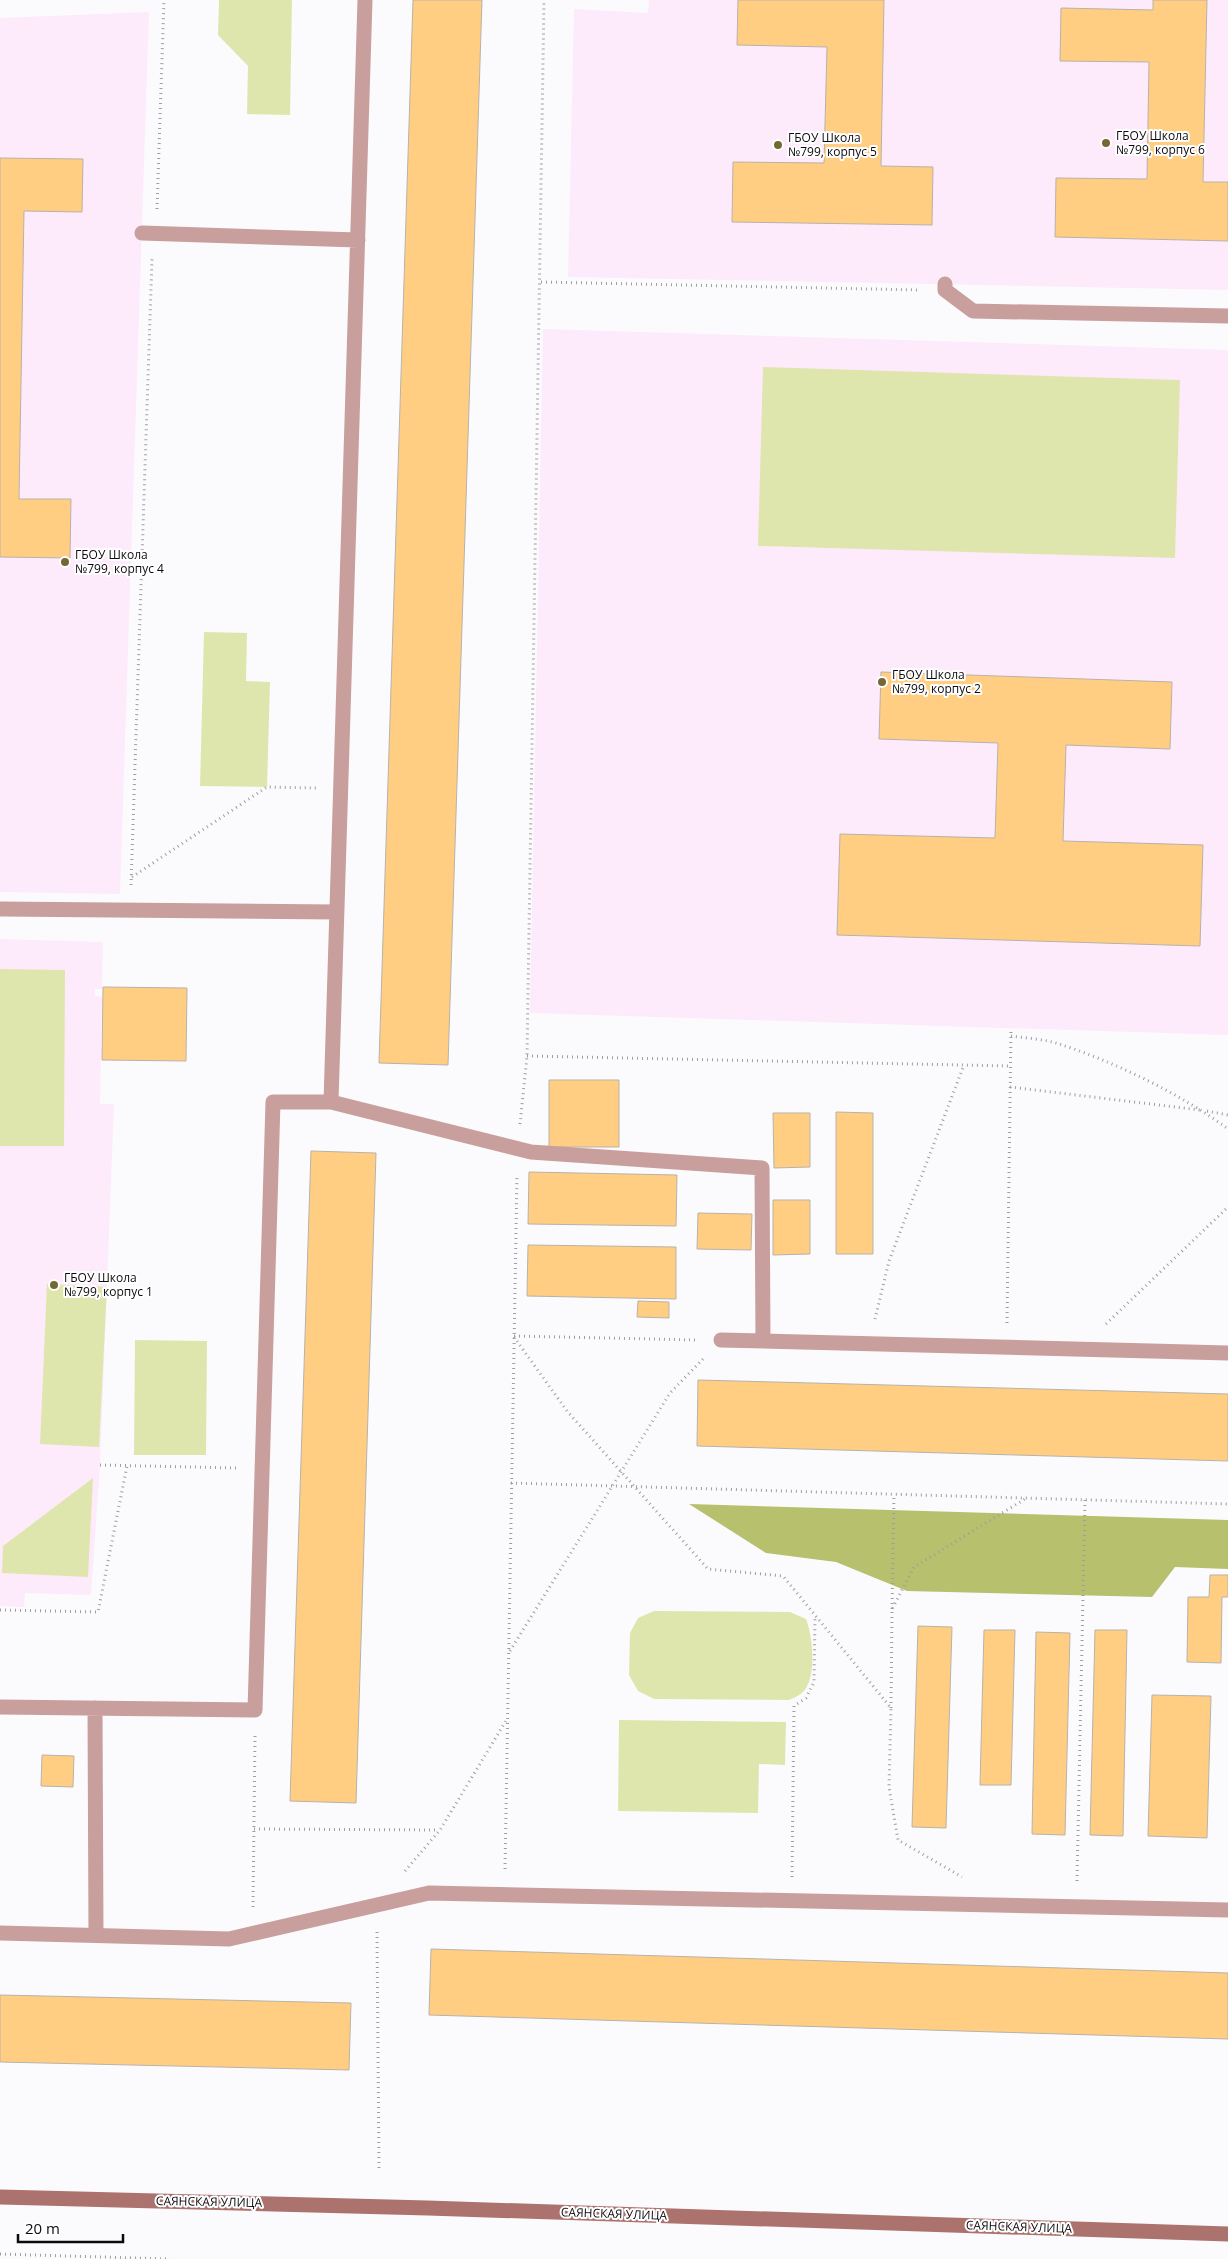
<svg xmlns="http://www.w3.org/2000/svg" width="1228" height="2259" viewBox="0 0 1228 2259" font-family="'Open Sans',sans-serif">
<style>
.education{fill:#fdebfc}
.green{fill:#dfe6ad}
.forest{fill:#b7c06d}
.building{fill:#ffce83;stroke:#b9b2a9}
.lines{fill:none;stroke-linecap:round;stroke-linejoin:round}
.path{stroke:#9e9ea0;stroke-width:3;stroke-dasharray:1 4;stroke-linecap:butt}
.lane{stroke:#c89f9c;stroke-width:15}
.secondary{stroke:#ac736e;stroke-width:15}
.poi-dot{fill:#756835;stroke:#fff;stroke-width:2}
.labels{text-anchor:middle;stroke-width:4;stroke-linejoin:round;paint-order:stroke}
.poi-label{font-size:12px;fill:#0b0b0f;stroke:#fff;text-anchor:start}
.street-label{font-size:12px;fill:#0b0b0f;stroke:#fff}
</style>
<rect width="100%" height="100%" fill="#fbfbfd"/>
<path class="education" d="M649 0H1228V290L568 277 574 9 648 13Z
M149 12 120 894 0 892V18Z
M543 329 1228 350V1035L530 1013Z
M0 939 103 942 102 989H95V996L102 997 100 1104H114L100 1465 91 1595 25 1593 24 1607 0 1606Z"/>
<path class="green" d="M219 0H292L290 115 247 114 248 66 218 35Z
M763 367 1180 380 1175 558 758 546Z
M204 632 247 633 246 681 270 682 267 787 200 786Z
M0 969 65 970 64 1146H0Z
M47 1284 107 1287 99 1447 40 1444Z
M135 1340 207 1341 206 1455H134Z
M93 1478 88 1577 2 1573 3 1546Z
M654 1611 790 1612 806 1619C813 1636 817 1678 803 1692 800 1695 794 1698 789 1700L654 1699 638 1691 629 1675 630 1633 638 1618Z
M619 1720 786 1722 785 1765 759 1764 758 1813 618 1811Z"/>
<path class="forest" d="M689 1504 1228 1520V1569L1175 1567 1152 1597 907 1591 836 1562 766 1553Z"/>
<path class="building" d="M413 0H482L448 1065 379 1063Z
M738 0H884L881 166 933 167 932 225 732 222 733 162 824 163 827 47 737 45Z
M1153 0H1207L1203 182H1228V241L1055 237 1056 178 1147 179 1149 62 1060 61 1061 8 1153 10Z
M0 158 83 159 82 212 24 211 19 499H71L70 558 0 557Z
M881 672 1172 682 1170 749 1066 745 1063 841 1203 845 1200 946 837 935 840 834 995 838 998 743 879 739Z
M103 987 187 988 186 1061 102 1060Z
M549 1080H619V1147H549Z
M836 1112 873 1113V1254H836Z
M773 1113H810V1167L774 1168Z
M311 1151 376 1153 356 1803 290 1801Z
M529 1172 677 1175 676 1226 528 1224Z
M773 1200H810V1254L773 1255Z
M698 1213 752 1214 751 1250 697 1249Z
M528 1245 676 1247V1299L527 1296Z
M638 1301 669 1302V1318L637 1317Z
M698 1380 1228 1394V1461L697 1446Z
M1210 1575H1228V1597H1222L1221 1663 1187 1662 1188 1597H1209Z
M918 1626 952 1627 946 1828 912 1827Z
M984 1630H1015L1011 1785H980Z
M1095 1630H1127L1123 1836 1090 1835Z
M1036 1632 1070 1633 1065 1835 1032 1834Z
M1152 1695 1211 1696 1207 1838 1148 1836Z
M42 1755 74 1756 73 1787 41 1786Z
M431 1949 1228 1973V2039L429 2015Z
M0 1995 351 2003 349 2070 0 2062Z"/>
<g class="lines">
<path class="path" d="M157 209 164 0
M541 282 919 290
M132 877 267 787 316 788
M131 885 152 259
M1011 1036C1026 1038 1042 1039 1056 1043 1111 1060 1183 1095 1228 1129
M527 1056 1010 1066
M1010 1087 1200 1110
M1207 1111 1228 1115
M520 1124 527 1056 544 0
M875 1319 889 1261 964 1065
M1007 1323 1011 1029
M1106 1324 1228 1207
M514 1336 697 1340
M514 1337 567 1411 708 1569 783 1576 891 1708 889 1787 898 1840 962 1877
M100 1465 236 1468
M511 1483 1228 1504
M892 1609 894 1494
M0 1610 98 1612 127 1466
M510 1651 670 1393 703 1359
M891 1708 892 1609 914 1567 1025 1499
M254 1829 439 1830
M505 1869 517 1175
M405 1871 440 1830 507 1719
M792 1877 794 1706 806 1698 814 1682 815 1616
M1077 1881 1085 1500
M253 1907 255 1736
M377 1932 379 2169
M0 2254 170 2259"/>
<path class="lane" d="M142 233 358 240
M945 284V290L973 311 1228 316
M0 909 337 912
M331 1102 531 1152 762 1168 763 1341
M721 1340 1228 1353
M0 1707 255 1710 273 1102H331L365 0
M95 1708 96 1935
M0 1933 229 1939 429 1893 1228 1910"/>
<path class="secondary" d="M0 2197 428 2208 1228 2234"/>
</g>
<g class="poi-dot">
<circle cx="1106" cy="143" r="5"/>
<circle cx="778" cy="145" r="5"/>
<circle cx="65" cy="562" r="5"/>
<circle cx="882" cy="682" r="5"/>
<circle cx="54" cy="1285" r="5"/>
</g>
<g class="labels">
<g class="poi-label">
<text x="1116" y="140">ГБОУ Школа<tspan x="1116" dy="14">№799, корпус 6</tspan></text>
<text x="788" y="142">ГБОУ Школа<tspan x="788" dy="14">№799, корпус 5</tspan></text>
<text x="75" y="559">ГБОУ Школа<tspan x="75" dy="14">№799, корпус 4</tspan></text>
<text x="892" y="679">ГБОУ Школа<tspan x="892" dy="14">№799, корпус 2</tspan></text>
<text x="64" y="1282">ГБОУ Школа<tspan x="64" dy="14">№799, корпус 1</tspan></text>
</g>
<g class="street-label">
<text transform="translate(209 2202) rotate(1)" y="4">САЯНСКАЯ УЛИЦА</text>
<text transform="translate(614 2214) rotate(2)" y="4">САЯНСКАЯ УЛИЦА</text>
<text transform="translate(1019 2227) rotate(2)" y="4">САЯНСКАЯ УЛИЦА</text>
</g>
</g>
<path d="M18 2234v8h105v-8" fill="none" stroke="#0b0b0f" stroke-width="2.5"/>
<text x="25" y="2234" font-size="15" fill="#0b0b0f" stroke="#ffffff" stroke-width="4" paint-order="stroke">20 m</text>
</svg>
